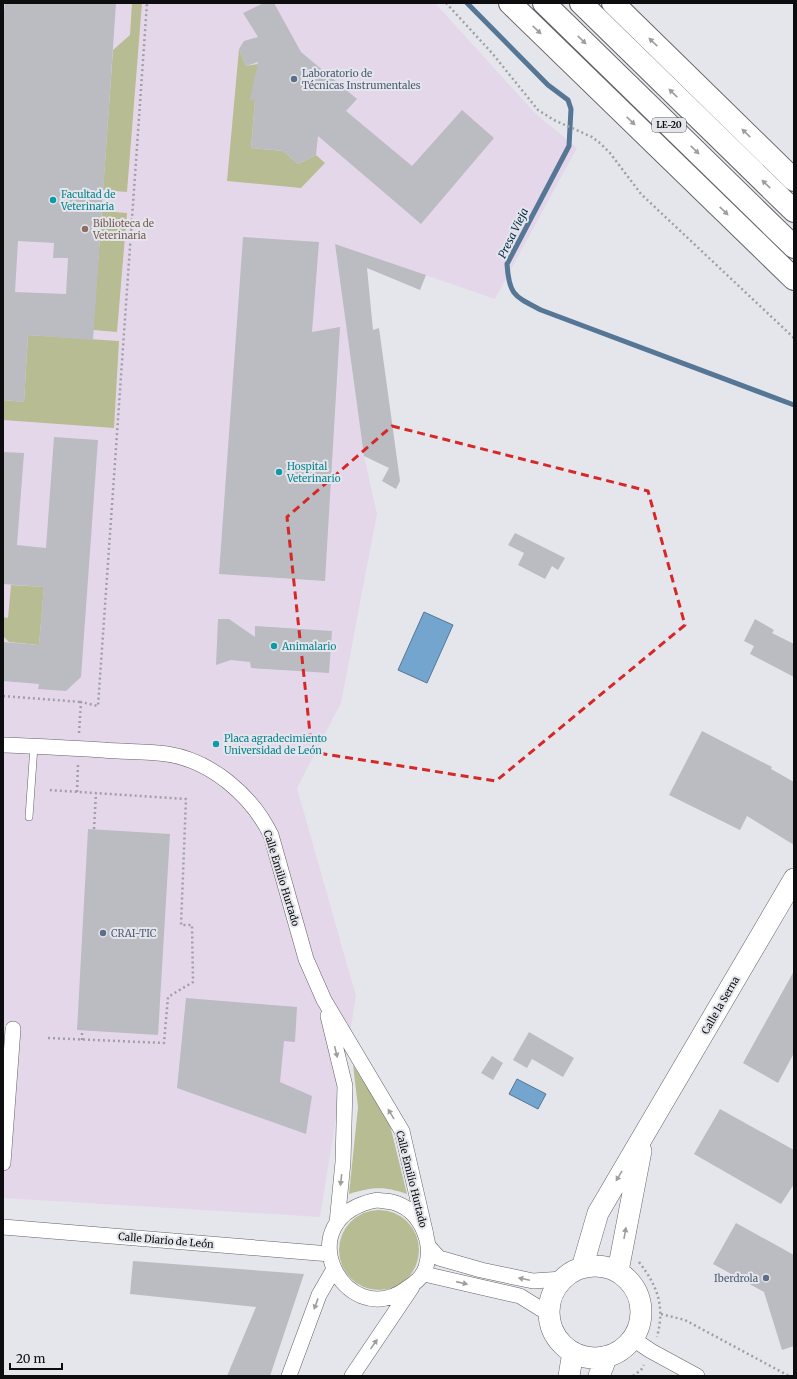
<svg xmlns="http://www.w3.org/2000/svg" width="797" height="1379" viewBox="0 0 797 1379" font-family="Merriweather,serif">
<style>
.education{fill:#e5d7ea}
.green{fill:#b8bc92}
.water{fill:#74a5ce;stroke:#557795}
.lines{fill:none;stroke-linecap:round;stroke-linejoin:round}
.stream{stroke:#557795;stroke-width:5}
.building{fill:#bbbbc2;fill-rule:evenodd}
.lane-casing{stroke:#626268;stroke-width:8}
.street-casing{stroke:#626268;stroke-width:16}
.secondary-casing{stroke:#626268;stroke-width:22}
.highway-casing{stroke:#626268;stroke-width:24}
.path{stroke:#9fa0a5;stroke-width:2.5;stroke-dasharray:2 3;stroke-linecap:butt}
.lane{stroke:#fff;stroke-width:7}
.street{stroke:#fff;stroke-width:15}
.secondary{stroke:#fff;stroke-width:21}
.highway{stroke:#fff;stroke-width:22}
.oneway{fill:#9e9e9f}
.marked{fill:none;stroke:#d62828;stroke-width:3;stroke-dasharray:8 5;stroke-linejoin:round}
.service-dot{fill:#5c6f8a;stroke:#e5e6ec;stroke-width:1.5}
.culture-dot{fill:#0f9aa8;stroke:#e5e6ec;stroke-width:1.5}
.education-dot{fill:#8d6e63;stroke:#e5e6ec;stroke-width:1.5}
.labels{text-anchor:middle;stroke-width:4;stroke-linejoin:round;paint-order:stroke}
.shield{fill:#e5e6ec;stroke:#4e4e51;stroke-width:1}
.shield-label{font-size:9px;font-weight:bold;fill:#0d0d0f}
.service-label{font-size:10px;fill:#4e5e75;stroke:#e5e6ec;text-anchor:start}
.culture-label{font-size:10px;fill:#0d838f;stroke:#e5e6ec;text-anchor:start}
.education-label{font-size:10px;fill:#785e54;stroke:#e5e6ec;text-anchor:start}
.street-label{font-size:10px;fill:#0d0d0f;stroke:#e5e6ec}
.water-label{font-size:11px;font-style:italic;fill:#072f4a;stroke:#e5e6ec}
</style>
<rect width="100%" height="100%" fill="#e5e6ec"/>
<path class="education" d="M3 3H435L535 113 577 148 495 299 335 244 364 456 377 514 341 703 297 788 356 996 320 1217 3 1198Z"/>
<path class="green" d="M132 3H142L127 192 103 190 113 50 130 35Z
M239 49 246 66 258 64 251 100H255L251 148 283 151 298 164 316 155 325 163 301 188 227 181Z
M102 211 127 213 117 332 93 330Z
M28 335 119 341 114 428 3 420V400L24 402Z
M11 585 44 587 39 645 9 642 3 636V617L8 618Z
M353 1065 389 1121 407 1194C382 1186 374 1187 349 1194L358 1107Z
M339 1250a40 40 0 1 1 80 0a40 40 0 1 1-80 0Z"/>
<path class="water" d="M424 612 453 625 427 683 398 670Z
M517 1079 546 1094 538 1109 509 1094Z"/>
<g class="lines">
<path class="stream" d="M467 3 548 85 568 100 571 109 569 146 507 264C509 295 514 296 541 310L794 405"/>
</g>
<path class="building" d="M5 3H116L93 340 28 335 24 402 3 400V20ZM18 241 54 243 53 258H68L66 294 15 292Z
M264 3H274L301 52 357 99 346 111 412 166 462 110 494 138 421 224 318 136 316 155 298 164 283 151 251 148 255 100H250L258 62 246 66 239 49 244 41 258 37 243 13Z
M243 237 319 242 312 332 340 327 325 581 219 574Z
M335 244 426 275 420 290 367 268 373 330 379 328 400 481 396 489 382 481 389 468 364 456Z
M54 437 98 440 81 677 66 691 38 689 39 684 3 681V642L39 645 44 587 3 584V452L24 453 17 545 46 548Z
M515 533 565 558 558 570 552 566 545 579 518 565 524 553 508 545Z
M218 619H229L255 637V626L332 631 329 673 251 668 250 662 231 660 216 665Z
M755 619 774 630 772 633 794 644V677L750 654 754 646 744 641Z
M702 731 772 767 771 769 794 782V845L747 816 740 830 669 795Z
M88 829 170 834 158 1035 77 1030Z
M794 971V1053L778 1083 743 1063Z
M186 998 297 1007 295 1042 284 1041 280 1082 312 1096 306 1134 177 1088Z
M529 1032 574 1058 563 1077 532 1059 527 1068 513 1060Z
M492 1056 503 1063 493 1080 481 1073Z
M720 1109 794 1150V1184L781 1204 694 1154Z
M736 1223 794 1255V1346L782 1350 764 1292 713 1264Z
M133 1261 304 1274 270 1376H227L256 1307 130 1294Z"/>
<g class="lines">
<g class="lane-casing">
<path id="lane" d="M29 817 34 746"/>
</g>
<g class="street-casing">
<path id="street" d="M3 745C36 746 70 748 103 750 124 752 146 751 167 754 212 761 252 796 271 835L306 959 324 1000 402 1131 426 1235
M328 1016 345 1086 343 1162 337 1223
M3 1163 13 1029
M377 1200C382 1201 388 1201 392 1202 420 1209 434 1242 426 1267 423 1277 415 1283 406 1289 344 1333 285 1218 377 1200Z
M3 1227 330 1254
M428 1246 439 1258 481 1270 533 1281 563 1279
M424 1274 520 1296 549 1314
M633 1339 651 1351 697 1376
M289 1376 319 1295 334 1269
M352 1376 412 1287"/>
</g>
<g class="secondary-casing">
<path id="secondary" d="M549 1312a46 46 0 1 1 92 0a46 46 0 1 1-92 0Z
M582 1268 598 1213 794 879
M618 1271 641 1151
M569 1376 573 1352
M599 1376 607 1356"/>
</g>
<g class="highway-casing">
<path id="highway" d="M510 3 794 279
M544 3 794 247
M581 3 794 211
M613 3 794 180"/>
</g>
<path class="path" d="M446 3 492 53 538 110 554 120 592 137 601 144 610 153 641 194 794 338
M3 696 81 702
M79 733 81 702 98 706 147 3
M77 792 78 764
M94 829 96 793
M48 1038 164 1043 168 997 193 982 192 925H181L186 799 49 790
M82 1040V1030
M639 1262C658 1287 665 1306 657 1337
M661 1314 685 1320 789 1376
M633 1376 641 1370 644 1365"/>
<use href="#lane" class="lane"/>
<use href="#street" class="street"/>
<use href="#secondary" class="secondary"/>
<use href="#highway" class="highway"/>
</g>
<defs><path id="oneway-solid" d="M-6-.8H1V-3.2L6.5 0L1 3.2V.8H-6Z"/></defs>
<g class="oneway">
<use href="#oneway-solid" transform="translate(537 30) rotate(44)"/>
<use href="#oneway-solid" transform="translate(582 40) rotate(44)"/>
<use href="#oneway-solid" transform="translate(653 42) rotate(-136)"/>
<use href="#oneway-solid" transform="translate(673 93) rotate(-136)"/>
<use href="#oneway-solid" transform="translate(631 121) rotate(44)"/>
<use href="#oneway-solid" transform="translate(746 133) rotate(-136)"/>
<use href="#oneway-solid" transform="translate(695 150) rotate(44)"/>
<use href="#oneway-solid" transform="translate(766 184) rotate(-136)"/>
<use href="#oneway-solid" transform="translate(724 211) rotate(44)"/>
<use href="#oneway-solid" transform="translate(336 1052) rotate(76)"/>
<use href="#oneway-solid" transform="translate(391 1114) rotate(-121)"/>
<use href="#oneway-solid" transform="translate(619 1176) rotate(121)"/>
<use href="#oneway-solid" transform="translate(341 1180) rotate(97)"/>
<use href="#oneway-solid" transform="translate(625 1233) rotate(-80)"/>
<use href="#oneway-solid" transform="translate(524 1279) rotate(-168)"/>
<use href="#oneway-solid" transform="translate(462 1283) rotate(13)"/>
<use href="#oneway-solid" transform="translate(316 1304) rotate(110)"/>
<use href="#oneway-solid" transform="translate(374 1344) rotate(-55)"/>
</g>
<path class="marked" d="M392 426 648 491 685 625 496 781 312 752 287 517Z"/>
<g class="service-dot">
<circle cx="294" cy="79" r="4"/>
<circle cx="103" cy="933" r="4"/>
<circle cx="766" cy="1278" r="4"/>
</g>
<g class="culture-dot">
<circle cx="53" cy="200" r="4"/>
<circle cx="279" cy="472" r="4"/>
<circle cx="274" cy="646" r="4"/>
<circle cx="216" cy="744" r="4"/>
</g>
<circle class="education-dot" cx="85" cy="229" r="4"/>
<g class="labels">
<rect class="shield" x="652" y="118" width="34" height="14" rx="3"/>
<g class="shield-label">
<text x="669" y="128">LE-20</text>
</g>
<g class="service-label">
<text x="302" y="77">Laboratorio de<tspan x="302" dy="12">Técnicas Instrumentales</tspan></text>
<text x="111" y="937">CRAI-TIC</text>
<text x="758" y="1282" text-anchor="end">Iberdrola</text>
</g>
<g class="culture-label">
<text x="61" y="198">Facultad de<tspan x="61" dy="12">Veterinaria</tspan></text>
<text x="287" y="470">Hospital<tspan x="287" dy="12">Veterinario</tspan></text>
<text x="282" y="650">Animalario</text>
<text x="224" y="742">Placa agradecimiento<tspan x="224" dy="12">Universidad de León</tspan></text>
</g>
<g class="education-label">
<text x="93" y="227">Biblioteca de<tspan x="93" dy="12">Veterinaria</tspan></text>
</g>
<g class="street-label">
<text transform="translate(282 878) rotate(73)" y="4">Calle Emilio Hurtado</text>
<text transform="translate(720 1005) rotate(-60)" y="4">Calle la Serna</text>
<text transform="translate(412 1179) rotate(76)" y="4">Calle Emilio Hurtado</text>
<text transform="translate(166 1240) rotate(5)" y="4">Calle Diario de León</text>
</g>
<g class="water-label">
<text transform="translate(513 233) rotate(-64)" y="4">Presa Vieja</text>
</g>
</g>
<rect width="797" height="1379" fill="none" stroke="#0d0d0f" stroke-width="8"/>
<path d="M10 1363v6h52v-6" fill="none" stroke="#0d0d0f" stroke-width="2"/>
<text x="16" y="1363" font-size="12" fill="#0d0d0f" stroke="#e5e6ec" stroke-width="3" paint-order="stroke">20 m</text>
</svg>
